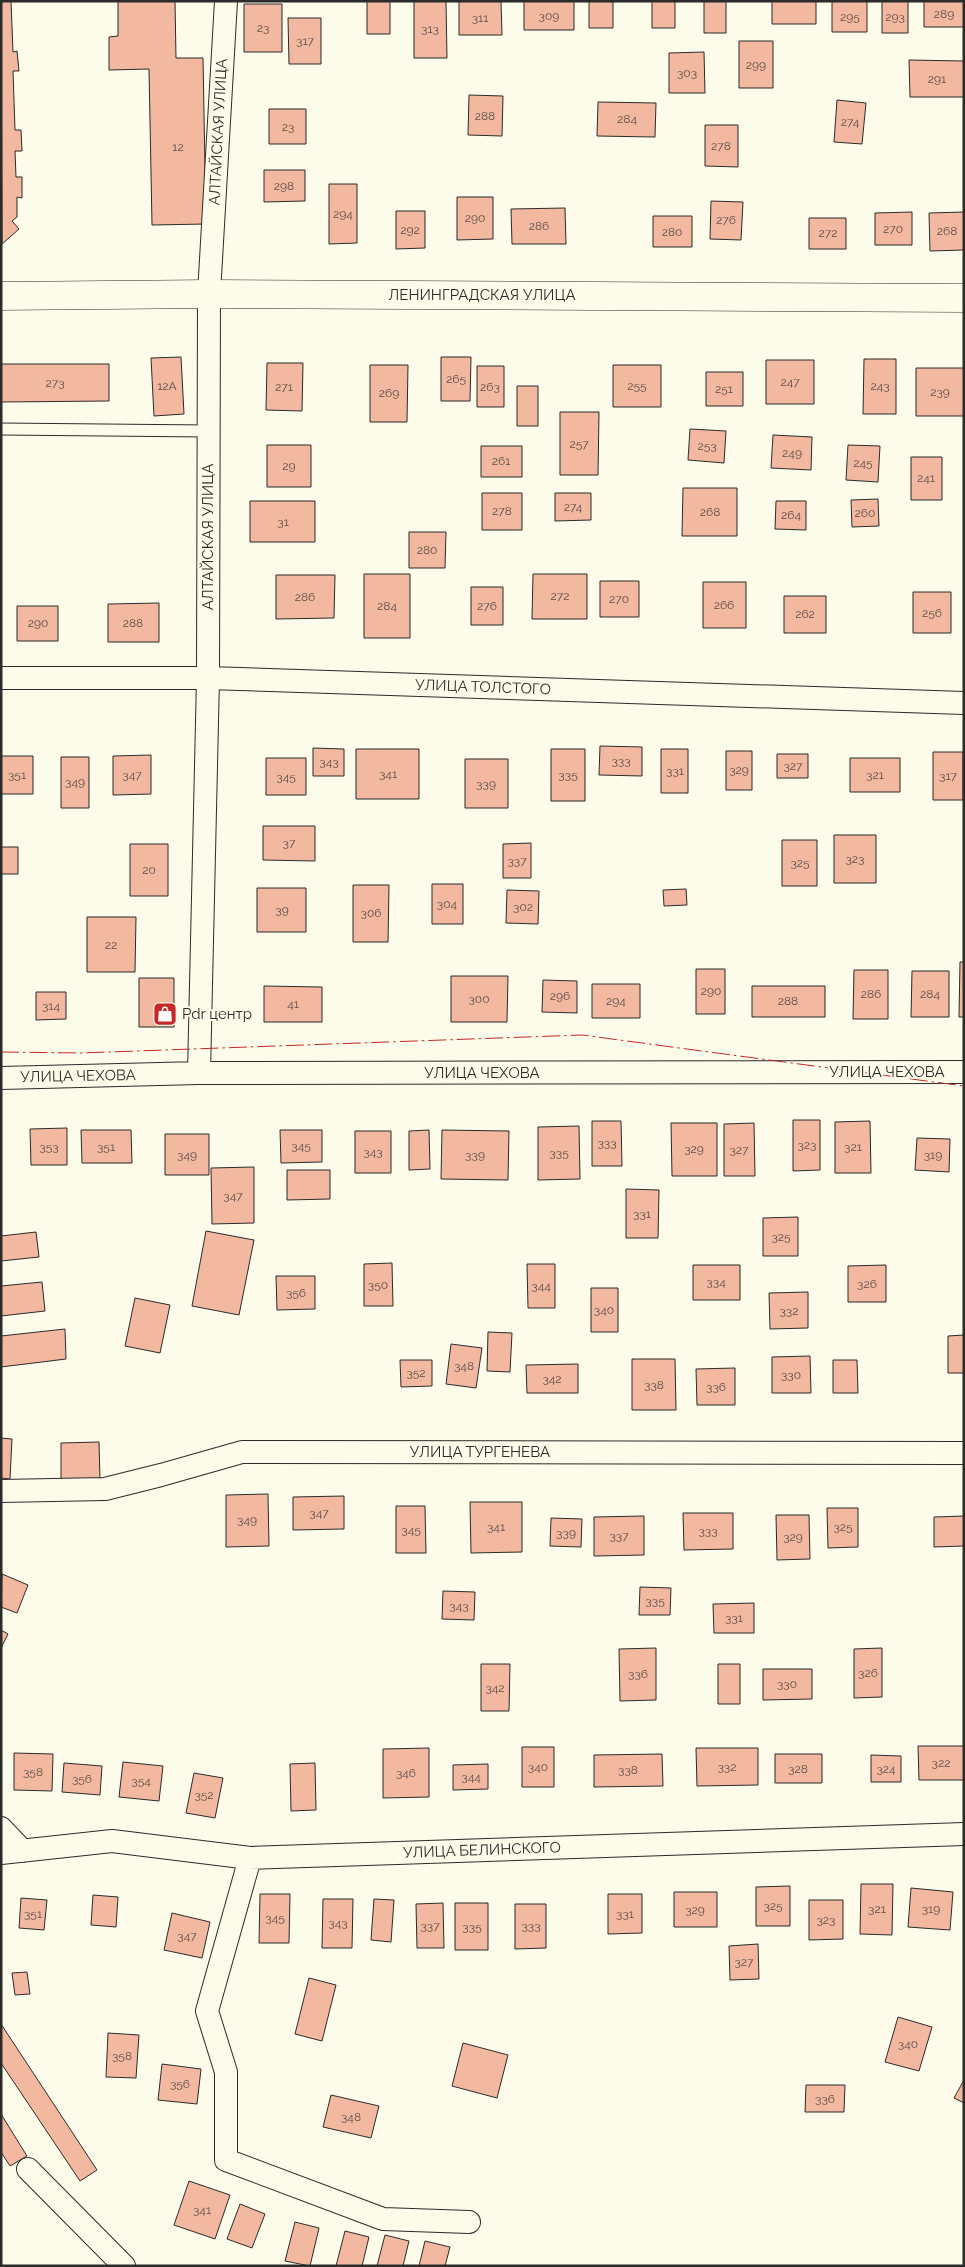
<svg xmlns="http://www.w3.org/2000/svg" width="965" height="2267" viewBox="0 0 965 2267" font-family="Raleway,sans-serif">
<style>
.building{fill:#f2b8a0;stroke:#2b2b2b}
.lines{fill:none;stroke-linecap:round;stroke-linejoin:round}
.service-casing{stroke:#2b2b2b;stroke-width:13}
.minor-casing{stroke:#2b2b2b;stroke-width:24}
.tertiary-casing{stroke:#2b2b2b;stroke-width:29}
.service{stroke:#fdfbea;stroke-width:11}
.minor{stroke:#fdfbea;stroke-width:22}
.tertiary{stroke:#fdfbea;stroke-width:28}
.power{stroke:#c62828;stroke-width:1;stroke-dasharray:18 4 2.5 4;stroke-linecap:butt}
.labels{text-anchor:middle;stroke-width:4;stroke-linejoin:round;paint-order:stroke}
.number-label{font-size:12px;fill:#5d4e48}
.street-label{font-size:15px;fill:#2b2b2b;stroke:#fdfbea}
.poi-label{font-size:15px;fill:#2b2b2b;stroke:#fdfbea;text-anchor:start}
</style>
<rect width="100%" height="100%" fill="#fdfbea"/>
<path class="building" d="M1 1H11L13 52 17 51 19 71H13L15 130H21L22 151H15L16 177H22V198L17 197V217L12 221 19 229 2 244Z
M118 1H175L176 58H203L206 224 152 225 149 69 109 70V37L118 36Z
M367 1H390V34H367Z
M414 1H446L447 58H414Z
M459 1H501L502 35H459Z
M524 1H574V30H524Z
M589 1H613V28H589Z
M652 1H675V28H652Z
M704 1H726V33H704Z
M772 1H816V24H772Z
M832 1H867V32H832Z
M882 1H908V33H882Z
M924 1H964V27H924Z
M244 4H282V52H244Z
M288 18H321V64H289Z
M739 41H773V88H739Z
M704 52 705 93H669V53Z
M909 60 964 61V97H910Z
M469 95 503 96 502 136 468 135Z
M837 100 866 103 862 144 834 142Z
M598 102 656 103 655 137 597 136Z
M269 109H306V144H269Z
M705 125H738V167L705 166Z
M264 170H305V201L264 202Z
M329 184H357V243L329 244Z
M457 197H493V239L457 240Z
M711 201 743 202 741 240 710 239Z
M565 208 566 244H512L511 209Z
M396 211H425V248L396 249Z
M912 212V245H875V213Z
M964 212V250L930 251 929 213Z
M653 216H692V247H653Z
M809 218H846V249H809Z
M181 357 184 414 154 416 151 358Z
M441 357H471L470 401H441Z
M864 359H896V414H863Z
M766 360H814V404H766Z
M267 363H303L302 411 266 410Z
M1 364H109V401L1 402Z
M370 365H408L407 422H370Z
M613 365H661V407H613Z
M477 366H504V407H477Z
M916 368H964V416H916Z
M706 372H743V406H706Z
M517 386H538V426H517Z
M560 412H599L598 475H560Z
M690 429 726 431 724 463 688 460Z
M773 435 812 437 811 470 771 468Z
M267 445H311V487H267Z
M848 445 880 446 878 482 846 480Z
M481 446H522V477H481Z
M911 457H942V500H911Z
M683 488H737V536H682Z
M482 493H522V530H482Z
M555 493H591V520L555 521Z
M878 499 879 526 852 527 851 500Z
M250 501H315V542H250Z
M776 501H806V530L775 529Z
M409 532H446L445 568H409Z
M364 574H410V638H364Z
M533 574H587V619H532Z
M276 575H335L334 618 276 619Z
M600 581H639V617H600Z
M703 582H746V628H703Z
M471 587H503V625H471Z
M913 592H951V633H913Z
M784 596H826V633H784Z
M159 603V642H108V604Z
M17 606H58V641H17Z
M600 746 642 747V776L599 775Z
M313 748 344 749V776H313Z
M356 749H419V799H356Z
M551 749H585V801H551Z
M661 749H688V793H661Z
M726 751H752V790H726Z
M933 752H963V800H933Z
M777 754H808V778H777Z
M151 755V794L113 795V756Z
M1 756H33V794H1Z
M61 757H89V808H61Z
M266 758H306V795H266Z
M850 758H900V792H850Z
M465 759H508V808H465Z
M263 826H315V861L263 860Z
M834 835H876V883H834Z
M782 840H817V886H782Z
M531 843V878H503V844Z
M130 844H168V896H130Z
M1 847H18V874H1Z
M432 884H463V924H432Z
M353 885H389L388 942H353Z
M257 888H306V932H257Z
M686 889 687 905 664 906 663 890Z
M507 890 539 891 538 924 506 923Z
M87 917H136L135 972H87Z
M960 962H964V1017H959Z
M696 969H725V1014H696Z
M854 970H888V1019H853Z
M912 971H949V1017H911Z
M451 976H508L507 1022H451Z
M139 978H174V1027H139Z
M543 980 577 981V1013L542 1012Z
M592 984H640V1018H592Z
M264 986 322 987V1022H264Z
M752 986H825V1017H752Z
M36 992H66V1019L36 1020Z
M793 1120H820V1170L793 1171Z
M592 1121H621L622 1166H592Z
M870 1121 871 1173H835V1122Z
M671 1123H717V1176H672Z
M754 1123 755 1176H724V1124Z
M579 1126 580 1179 538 1180V1127Z
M67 1128V1165H31L30 1129Z
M81 1130H131L132 1163H82Z
M280 1130H322V1162L281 1163Z
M429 1130 430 1169 409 1170V1131Z
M442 1130 509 1131 508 1180 441 1179Z
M355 1131H391V1173H355Z
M165 1134H209V1175H165Z
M917 1138 950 1139 949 1172 915 1170Z
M254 1167V1223L212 1224 211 1168Z
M287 1170H330V1199L287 1200Z
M626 1189 659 1190 658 1238H626Z
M798 1217V1256H763V1218Z
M206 1231 254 1240 239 1315 192 1306Z
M36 1232 39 1257 1 1261V1236Z
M392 1263 393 1306H364V1264Z
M527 1264H555V1308H528Z
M693 1265H740V1300H693Z
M886 1265V1302H848V1266Z
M276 1276H315V1309L277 1310Z
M42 1282 45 1311 1 1316V1286Z
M591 1288H618V1332H591Z
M808 1292V1328L770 1329 769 1293Z
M135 1298 170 1305 160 1353 125 1346Z
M65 1329 66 1359 1 1367V1336Z
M488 1332 512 1333 510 1372 487 1371Z
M964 1335V1373H948V1336Z
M451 1344 482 1348 476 1388 446 1384Z
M810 1356 811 1393H772V1357Z
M632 1359H675L676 1410H632Z
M400 1360H432V1386L401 1387Z
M833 1360H857L858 1393H833Z
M578 1364V1393H527L526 1365Z
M735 1368V1405H697L696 1369Z
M1 1438 12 1439 10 1479 1 1478Z
M99 1442 100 1479 61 1480V1443Z
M268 1494 269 1546 226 1547V1495Z
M344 1496V1529L293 1530V1497Z
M470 1502H522V1552L471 1553Z
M396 1506H425L426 1553H396Z
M827 1508H858V1547L828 1548Z
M683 1513H733V1549L684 1550Z
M776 1515H809L810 1559 777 1560Z
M644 1516V1555L594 1556V1517Z
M964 1516V1546L934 1547V1517Z
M551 1518 582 1519 581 1547 550 1546Z
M2 1574 28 1585 17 1613 1 1607Z
M640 1587 671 1588 670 1615H639Z
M443 1591 475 1592 474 1620 442 1619Z
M754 1603V1633H714L713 1604Z
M1 1630 8 1634 1 1648Z
M656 1648V1700L620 1701 619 1649Z
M882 1648V1697L854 1698V1649Z
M481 1664H510L509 1711H481Z
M718 1664H740V1704H718Z
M763 1669H812V1699L763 1700Z
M918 1746H964V1780H919Z
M522 1747H554V1787H522Z
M429 1748V1797L383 1798V1749Z
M696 1748H758V1785L697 1786Z
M14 1753 53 1754 52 1791 14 1790Z
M662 1754 663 1786 594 1787V1755Z
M775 1754H822V1783H775Z
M871 1755 901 1756V1782H871Z
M123 1762 163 1766 159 1801 119 1797Z
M64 1763 102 1766 100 1795 62 1792Z
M315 1763 316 1810 291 1811 290 1764Z
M488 1764V1789L453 1790V1765Z
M194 1773 223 1778 215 1818 186 1813Z
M861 1884H893L892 1935 860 1934Z
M790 1886V1926H756V1887Z
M911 1888 953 1892 950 1930 908 1927Z
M674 1892H717V1927H674Z
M260 1894H290L289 1943H259Z
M608 1894H642V1933L608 1934Z
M93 1895 118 1897 116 1927 91 1925Z
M21 1898 47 1900 44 1930 19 1928Z
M323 1899H353L352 1948H322Z
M374 1899 394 1900 391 1942 371 1940Z
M809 1900H843V1939L809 1940Z
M443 1903 444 1948H417L416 1904Z
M455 1903H488V1950H455Z
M515 1904H546V1948L515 1949Z
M172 1913 210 1922 202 1958 164 1950Z
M758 1944 759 1979 730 1980 729 1946Z
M27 1972 30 1994 15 1995 12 1973Z
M309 1978 336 1985 322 2041 295 2034Z
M898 2017 932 2027 919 2071 885 2062Z
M1 2024 97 2170 80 2181 1 2063Z
M108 2033 139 2035 136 2078 106 2077Z
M463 2043 508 2055 497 2098 452 2086Z
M162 2064 201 2069 197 2104 158 2100Z
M964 2080V2103L954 2098Z
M806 2085H845L844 2112H805Z
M331 2095 379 2106 371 2138 323 2127Z
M1 2114 27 2156 10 2166 1 2152Z
M189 2181 230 2195 215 2239 174 2225Z
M240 2204 265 2214 252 2248 227 2239Z
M295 2222 319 2228 310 2266 285 2261Z
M345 2231 369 2237 362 2266H336Z
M385 2235 409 2241 403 2266H377Z
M425 2241 450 2247 445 2266H419Z"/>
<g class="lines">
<g class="service-casing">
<path id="service" d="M1 429 208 431"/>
</g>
<g class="minor-casing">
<path id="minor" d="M1 678H208L964 703
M199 1073 208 678 209 294 226 1
M1 1078 199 1073 964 1072
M1 1491 105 1489 161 1475 242 1452 964 1453
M1 1828 23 1851
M1 1853 112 1841 250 1858 964 1834
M250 1858 207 2011 226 2072V2160L383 2219 469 2222
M28 2169 124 2266"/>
</g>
<g class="tertiary-casing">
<path id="tertiary" d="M1 296 209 294 964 298"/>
</g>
<use href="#service" class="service"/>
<use href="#minor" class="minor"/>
<use href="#tertiary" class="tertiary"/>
<path class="power" d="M1 1052 81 1053 582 1035 964 1086"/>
</g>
<defs>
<g id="shop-square" transform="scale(1.25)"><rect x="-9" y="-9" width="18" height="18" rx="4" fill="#c62828" stroke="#fdfbea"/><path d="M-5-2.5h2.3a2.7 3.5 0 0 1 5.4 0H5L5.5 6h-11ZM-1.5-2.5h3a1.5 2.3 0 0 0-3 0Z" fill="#fff"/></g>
</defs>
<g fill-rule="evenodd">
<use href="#shop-square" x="165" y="1014"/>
</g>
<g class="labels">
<g class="number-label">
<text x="944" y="18">289</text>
<text x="549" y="20">309</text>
<text x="850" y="21">295</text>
<text x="895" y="21">293</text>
<text x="480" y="22">311</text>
<text x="263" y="32">23</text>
<text x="430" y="33">313</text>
<text x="305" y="45">317</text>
<text x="756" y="69">299</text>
<text x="687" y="77">303</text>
<text x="937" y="83">291</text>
<text x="485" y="120">288</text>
<text x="627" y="123">284</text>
<text x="850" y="126">274</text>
<text x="288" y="131">23</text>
<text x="721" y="150">278</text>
<text x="178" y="151">12</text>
<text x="284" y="190">298</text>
<text x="343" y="218">294</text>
<text x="475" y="222">290</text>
<text x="726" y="224">276</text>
<text x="539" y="230">286</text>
<text x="893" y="233">270</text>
<text x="410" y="234">292</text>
<text x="947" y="235">268</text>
<text x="672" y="236">280</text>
<text x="828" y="237">272</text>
<text x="456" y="383">265</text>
<text x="790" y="386">247</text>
<text x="55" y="387">273</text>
<text x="167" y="390">12А</text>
<text x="637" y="390">255</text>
<text x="880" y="390">243</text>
<text x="284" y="391">271</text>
<text x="490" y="391">263</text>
<text x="724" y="393">251</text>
<text x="940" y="396">239</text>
<text x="389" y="397">269</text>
<text x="579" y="448">257</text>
<text x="707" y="450">253</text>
<text x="792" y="457">249</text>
<text x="501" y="465">261</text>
<text x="863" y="467">245</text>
<text x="289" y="470">29</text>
<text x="926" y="482">241</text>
<text x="573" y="511">274</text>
<text x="502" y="515">278</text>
<text x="710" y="516">268</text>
<text x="865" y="517">260</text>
<text x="791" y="519">264</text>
<text x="283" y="526">31</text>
<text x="427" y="554">280</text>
<text x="560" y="600">272</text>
<text x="305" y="601">286</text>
<text x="619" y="603">270</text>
<text x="724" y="609">266</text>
<text x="387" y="610">284</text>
<text x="487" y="610">276</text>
<text x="932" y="617">256</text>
<text x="805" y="618">262</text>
<text x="38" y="627">290</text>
<text x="133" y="627">288</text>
<text x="621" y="765">333</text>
<text x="329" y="766">343</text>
<text x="793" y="770">327</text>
<text x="739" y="774">329</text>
<text x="675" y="775">331</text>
<text x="388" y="778">341</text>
<text x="17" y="779">351</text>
<text x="132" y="779">347</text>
<text x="568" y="779">335</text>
<text x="875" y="779">321</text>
<text x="948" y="780">317</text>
<text x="286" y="781">345</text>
<text x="75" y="786">349</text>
<text x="486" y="788">339</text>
<text x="289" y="847">37</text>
<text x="855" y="863">323</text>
<text x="517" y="865">337</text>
<text x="800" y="867">325</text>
<text x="149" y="874">20</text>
<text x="447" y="908">304</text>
<text x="523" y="911">302</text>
<text x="282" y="914">39</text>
<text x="371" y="917">306</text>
<text x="111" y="949">22</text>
<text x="711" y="995">290</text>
<text x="871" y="998">286</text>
<text x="930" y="998">284</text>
<text x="560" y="1000">296</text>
<text x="479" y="1003">300</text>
<text x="616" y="1005">294</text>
<text x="788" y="1005">288</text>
<text x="293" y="1008">41</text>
<text x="51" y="1010">314</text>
<text x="607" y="1147">333</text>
<text x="807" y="1149">323</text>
<text x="301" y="1150">345</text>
<text x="49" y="1151">353</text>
<text x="106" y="1151">351</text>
<text x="853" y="1151">321</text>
<text x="694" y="1153">329</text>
<text x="739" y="1154">327</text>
<text x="373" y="1156">343</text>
<text x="559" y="1157">335</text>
<text x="187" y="1159">349</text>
<text x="475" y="1159">339</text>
<text x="933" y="1159">319</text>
<text x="233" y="1200">347</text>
<text x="642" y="1218">331</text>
<text x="781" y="1241">325</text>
<text x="716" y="1286">334</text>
<text x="867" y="1288">326</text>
<text x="378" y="1289">350</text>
<text x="541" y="1290">344</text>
<text x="296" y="1297">356</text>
<text x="604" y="1314">340</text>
<text x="789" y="1315">332</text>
<text x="464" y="1370">348</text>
<text x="416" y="1377">352</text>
<text x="791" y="1379">330</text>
<text x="552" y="1383">342</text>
<text x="654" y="1389">338</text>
<text x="716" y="1391">336</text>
<text x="319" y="1517">347</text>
<text x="247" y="1524">349</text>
<text x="496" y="1531">341</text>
<text x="843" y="1531">325</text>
<text x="411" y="1534">345</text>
<text x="708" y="1535">333</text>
<text x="566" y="1537">339</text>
<text x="619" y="1540">337</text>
<text x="793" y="1541">329</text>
<text x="655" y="1605">335</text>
<text x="459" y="1610">343</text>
<text x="734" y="1622">331</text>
<text x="868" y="1677">326</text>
<text x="638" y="1678">336</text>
<text x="787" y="1688">330</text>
<text x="495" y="1692">342</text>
<text x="941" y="1767">322</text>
<text x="538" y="1771">340</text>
<text x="727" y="1771">332</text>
<text x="798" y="1773">328</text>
<text x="886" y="1773">324</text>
<text x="628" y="1774">338</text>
<text x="33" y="1776">358</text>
<text x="406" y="1777">346</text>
<text x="471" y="1781">344</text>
<text x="82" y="1783">356</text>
<text x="141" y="1785">354</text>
<text x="204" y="1799">352</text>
<text x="773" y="1910">325</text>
<text x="877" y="1913">321</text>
<text x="931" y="1913">319</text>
<text x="695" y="1914">329</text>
<text x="33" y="1918">351</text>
<text x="625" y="1918">331</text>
<text x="275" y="1922">345</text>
<text x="826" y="1924">323</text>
<text x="338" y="1927">343</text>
<text x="430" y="1930">337</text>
<text x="531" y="1930">333</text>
<text x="472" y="1931">335</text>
<text x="187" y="1940">347</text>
<text x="744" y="1966">327</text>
<text x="908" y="2048">340</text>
<text x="122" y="2060">358</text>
<text x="180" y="2088">356</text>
<text x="825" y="2103">336</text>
<text x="351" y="2121">348</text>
<text x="202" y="2214">341</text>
</g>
<g class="street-label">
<text transform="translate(218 132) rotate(-87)" y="5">АЛТАЙСКАЯ УЛИЦА</text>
<text x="482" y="300">ЛЕНИНГРАДСКАЯ УЛИЦА</text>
<text transform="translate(208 537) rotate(-90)" y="5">АЛТАЙСКАЯ УЛИЦА</text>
<text transform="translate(483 687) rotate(2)" y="5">УЛИЦА ТОЛСТОГО</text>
<text x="887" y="1077">УЛИЦА ЧЕХОВА</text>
<text x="482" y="1078">УЛИЦА ЧЕХОВА</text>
<text transform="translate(78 1076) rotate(-1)" y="5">УЛИЦА ЧЕХОВА</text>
<text x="480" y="1457">УЛИЦА ТУРГЕНЕВА</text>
<text transform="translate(482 1850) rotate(-2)" y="5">УЛИЦА БЕЛИНСКОГО</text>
</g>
<g class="poi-label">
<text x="182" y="1019">Pdr центр</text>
</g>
</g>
<rect width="965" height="2267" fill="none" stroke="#2b2b2b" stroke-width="5"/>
</svg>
